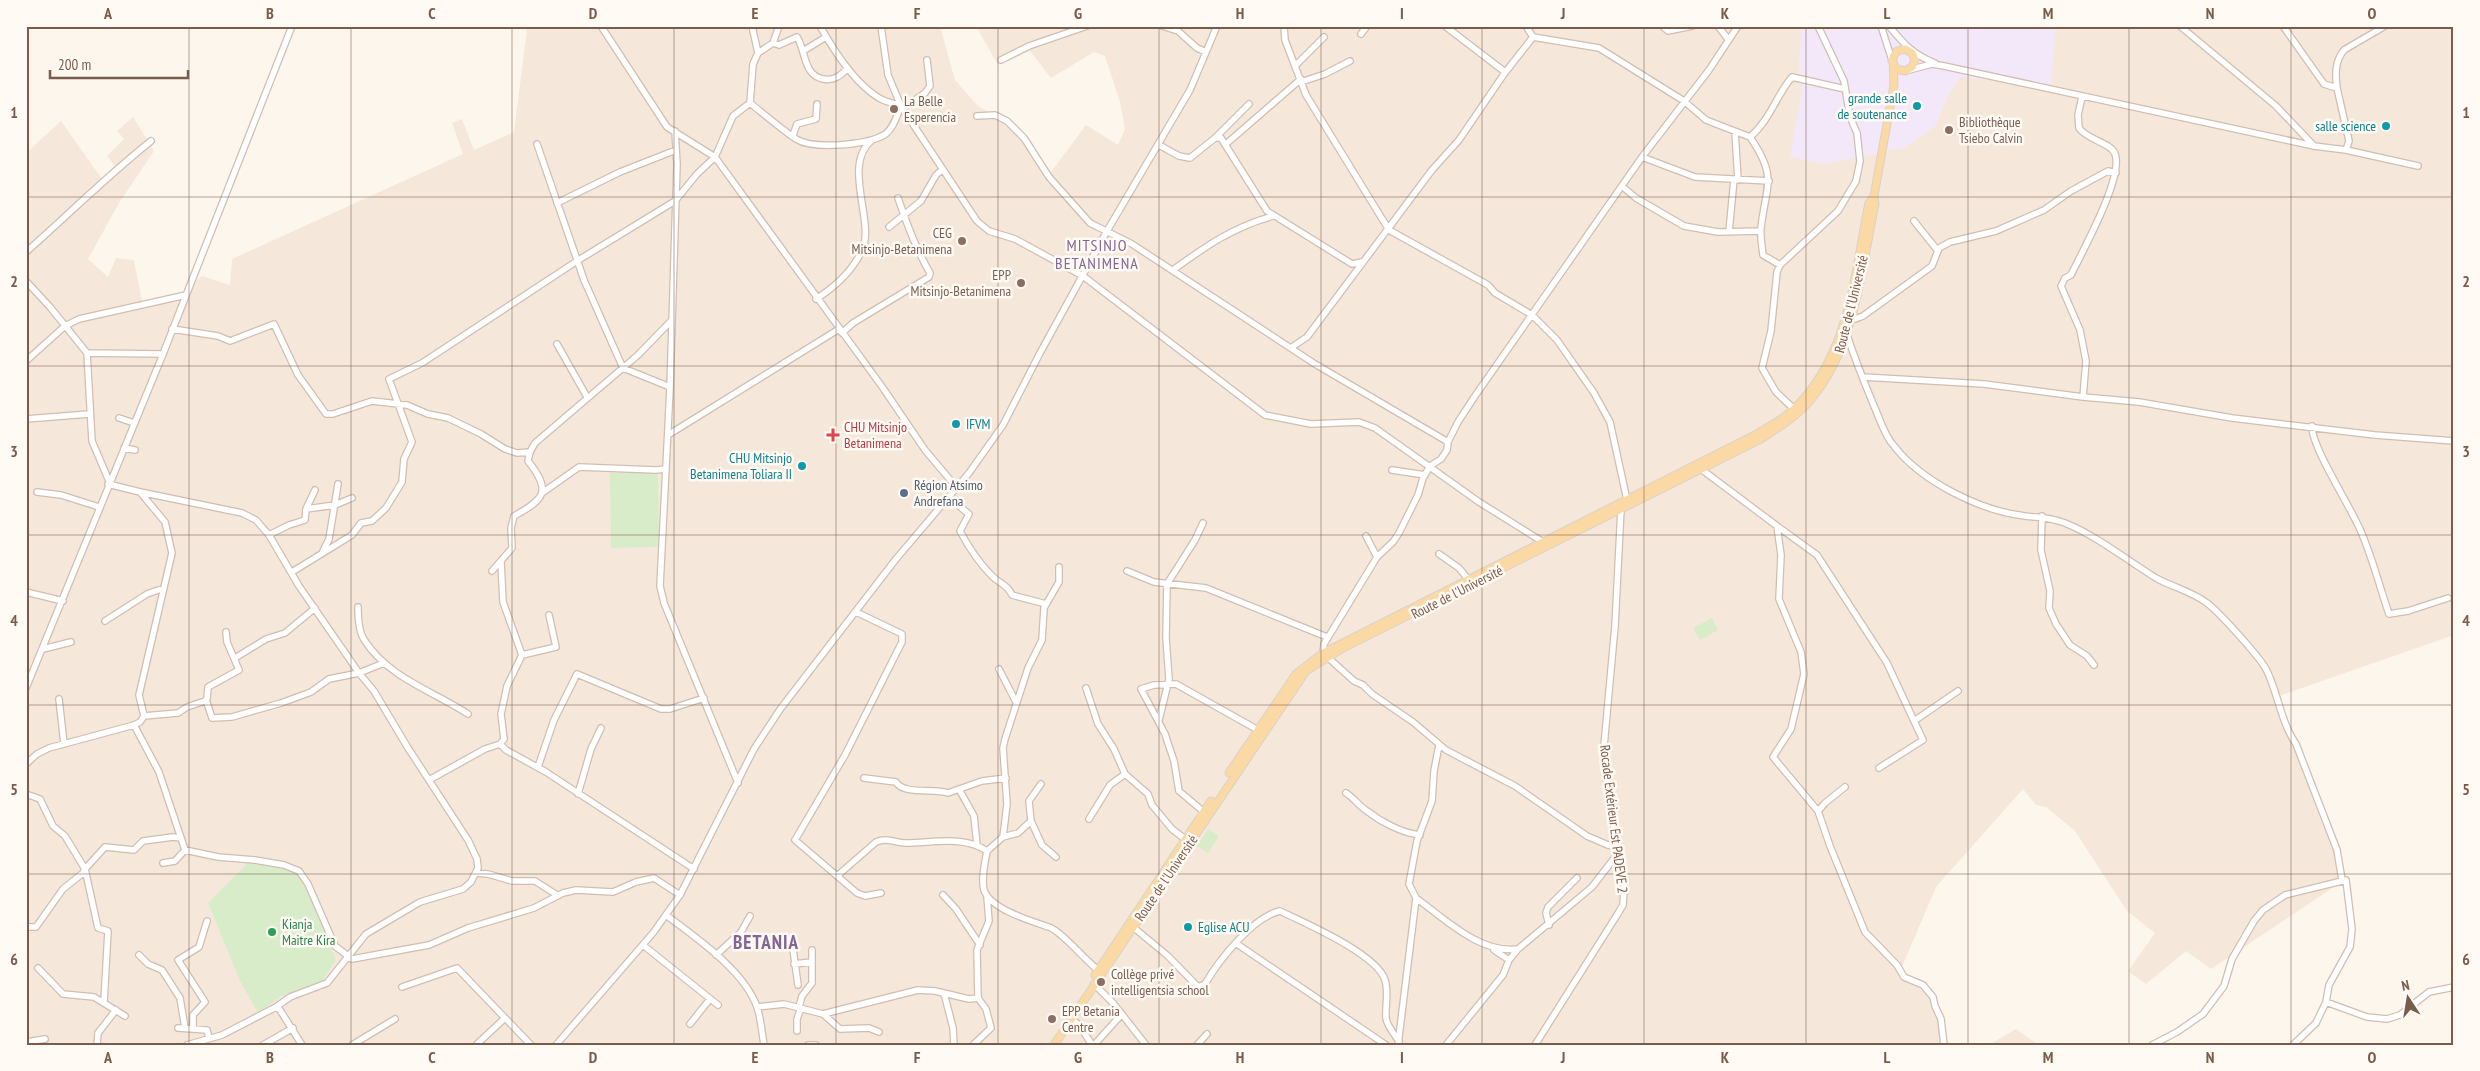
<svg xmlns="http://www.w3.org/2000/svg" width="2480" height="1071" viewBox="0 0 2480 1071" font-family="'PT Sans Narrow',sans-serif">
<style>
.residential{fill:#f5e8da}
.education{fill:#f3e8fa}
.green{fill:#d8ecc9}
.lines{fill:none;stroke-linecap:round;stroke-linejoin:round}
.minor-casing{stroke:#d1beb0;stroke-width:8}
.major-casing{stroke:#dad1cd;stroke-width:9}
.minor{stroke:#fff;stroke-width:5.5}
.major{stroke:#fbd9a5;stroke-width:7}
.grid{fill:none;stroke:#7a5c4d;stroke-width:1;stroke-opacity:0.55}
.culture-dot{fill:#0f9aa8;stroke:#fffaf3;stroke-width:2}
.education-dot{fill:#8d6e63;stroke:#fffaf3;stroke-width:2}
.health-dot{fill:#e0444e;stroke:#fffaf3;stroke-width:2}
.service-dot{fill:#5c6f8a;stroke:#fffaf3;stroke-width:2}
.leisure-dot{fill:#2e9e5b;stroke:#fffaf3;stroke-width:2}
.labels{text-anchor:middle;stroke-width:5;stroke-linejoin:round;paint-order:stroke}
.culture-label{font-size:14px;fill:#0d838f;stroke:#fffaf3;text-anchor:end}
.education-label{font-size:14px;fill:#785e54;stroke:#fffaf3;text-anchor:start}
.street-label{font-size:14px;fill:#7a5c4d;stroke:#fffaf3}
.health-label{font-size:14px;fill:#be3a42;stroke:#fffaf3;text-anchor:start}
.service-label{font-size:14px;fill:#4e5e75;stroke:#fffaf3;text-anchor:start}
.leisure-label{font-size:14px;fill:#27864d;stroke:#fffaf3;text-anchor:start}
.quarter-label{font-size:16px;letter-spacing:1px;fill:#846695;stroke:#fffaf3}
.district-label{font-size:19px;font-weight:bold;letter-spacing:1px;fill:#846695;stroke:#fffaf3}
.neatline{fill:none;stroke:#7a5c4d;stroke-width:2}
.grid-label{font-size:16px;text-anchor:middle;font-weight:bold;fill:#7a5c4d}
</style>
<rect width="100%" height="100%" fill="#fdf6ec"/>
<path class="residential" d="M505 26H940L955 80 978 106 1019 130 1051 172 1086 125 1118 145 1125 129 1120 102 1105 56 1094 52 1051 78 1030 51 998 65 976 26H2454V635L2276 697 2330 828 2340 883 2211 969 2186 951 2146 984 2128 971 2155 933 2127 911 2075 831 2046 807 2036 805 2023 789 1936 887 1899 974 1932 997 1949 1045H26V153L61 121 102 179 115 166 107 156 124 139 117 131 133 117 154 151 119 203 88 259 108 277 116 258 134 260 142 301 180 294 202 276 230 285 232 259 463 154 452 123 462 119 474 150 514 132 527 29Z
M2016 1029 2038 1045H1989Z"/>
<path class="education" d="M1802 26H2056L2051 86 1960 77 1947 98 1935 126 1904 148 1824 164 1790 157 1800 100 1802 82 1799 66Z"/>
<path class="green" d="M658 472 659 547 611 548 610 473Z
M1712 618 1718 630 1700 640 1693 628Z
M1208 829 1219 836 1208 853 1197 846Z
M250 861 292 869 301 875 336 960 321 983 281 996 258 1013 240 981 208 903Z"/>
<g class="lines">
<g class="minor-casing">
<path id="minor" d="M752 26 758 53 753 64 750 103 733 116 715 157 883 388 925 450 957 488
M820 26C834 51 854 83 879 98 885 102 894 103 901 106
M881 26 888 75 901 106 977 221 989 231 1015 239 1083 276 1265 415 1311 424 1359 422 1375 428 1479 502 1543 542
M1162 26 1178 31 1197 48 1206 52
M1284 26 1285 40 1306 95 1389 230 1488 285 1495 293 1532 315 1557 340 1594 393 1610 422 1627 500
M1445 26 1505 72
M1662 26 1668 31 1692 26
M1718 26 1728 39
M1881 26 1892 60
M1889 26C1903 43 1913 55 1935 63
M2180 26 2276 106 2314 146
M2283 26 2324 84 2337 88 2349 141 2346 150
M1361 34 1367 26
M1533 37 1599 48 1684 101 1706 120 1750 137
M773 43 779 45 797 37C806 51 803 75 823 79 834 81 840 76 847 69
M803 51 826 37
M758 53 773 43 779 26
M1001 60 1029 46 1087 26
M1296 65 1324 37
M1909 70 1932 64 1944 66 2314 146 2346 150 2418 166
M1301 82 1325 74 1350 61
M2337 88C2335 74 2335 61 2344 50L2385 26
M2082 97 2078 115 2079 128C2087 140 2112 143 2115 154 2124 177 2082 252 2071 275L2065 278 2061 286 2080 330 2086 361 2083 397
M750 103C765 115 780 128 796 139 814 150 866 145 884 135 893 130 897 115 901 106
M903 108 925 93 930 86 927 60
M977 116 995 115 1007 121 1024 138 1049 177 1090 223 1132 244 1315 364 1448 442
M675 131 677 164 670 388 660 586 664 603 738 783
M1735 132 1738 180
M793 135 797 124 816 119 817 104
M1215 138 1249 104
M537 144 584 280 623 368 670 387
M1226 144 1301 79
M1159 145 1179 156 1190 158 1215 138H1221L1267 211 1352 264 1362 262
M1642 157 1695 177 1769 181
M1623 187 1636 198 1684 226 1718 232 1760 231
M557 203 620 172 676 150
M1914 221 1938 251
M889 227 921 201 936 175 942 170
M1729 232 1734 179
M26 252C68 215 107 176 151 141
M1780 265 1763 255C1762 246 1760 236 1761 228 1766 184 1778 178 1750 137 1770 120 1776 96 1792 77L1845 89
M1173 270C1206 246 1233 227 1273 216
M26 281 50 307 87 353 92 441 109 481
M816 299C835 287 854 269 863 248 874 220 842 164 872 140
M1850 321 1863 316 1932 266 1939 248 1950 242 1996 231 2044 210 2071 191 2108 171 2116 173
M172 329 218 336 230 341 274 324 298 375 326 414H333L372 401 407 405 428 414 448 418 481 434 505 449 517 453 530 452
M842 333 853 323 929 277 930 273C916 249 907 224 898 198
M1847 335C1855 359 1864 382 1874 406 1880 419 1884 435 1894 446 1922 482 1981 511 2025 516 2042 518 2048 517 2065 523 2099 537 2125 559 2156 578 2172 587 2191 591 2207 603 2218 611 2261 658 2267 671 2278 694 2281 722 2296 744L2337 850 2342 880
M557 344 587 397
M1292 347 1307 337 1432 170 1459 140 1504 74 1533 37 1526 26
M87 353 163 354
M26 361 65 326 79 319 186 295
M1863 377 1984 384 2083 397 2139 402 2232 418 2375 435 2454 441
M1794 409 1776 392 1762 368 1771 331 1777 272 1780 265 1838 211 1856 181 1860 161 1857 133 1850 117 1844 81 1818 26
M119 418 134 423
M26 419 89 414
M2312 426C2311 447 2353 510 2362 534 2373 560 2380 588 2389 614L2408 611 2448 598
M668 435 839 329
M124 448 135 450
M1701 469 1777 526 1781 555 1779 599 1801 652 1804 674 1791 729 1773 757 1818 811 1830 846 1865 932 1897 965 1904 977 1923 985 1933 997 1935 1006 1941 1019 1944 1045
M1392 470 1425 475
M37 492 61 495 99 507
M140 492 242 513 256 520 269 535 299 586 359 673 374 691 408 748 468 840 477 859 478 868 471 882 463 889 420 902 366 934 327 983 290 997 276 1007 222 1035 187 1045
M542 493 579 467 656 470 665 469
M949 498 969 514 960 531C969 548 979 563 992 576 999 583 1008 585 1012 595L1046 604
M306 509 335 505 352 498
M2042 516 2041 550 2050 591 2049 608 2056 624 2070 645 2087 656 2094 665
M1777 526 1817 555 1887 663 1914 721 1958 691
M269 535 289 525 305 520 306 509 315 490
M1366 536 1377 557
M323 551 329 539 338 484
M1439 554 1459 568 1468 579
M1059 567V582L1044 608 1042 640 1028 668 1005 739 1003 748 1007 804 1003 837 987 851C985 863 981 878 984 890 990 909 1031 921 1049 927 1061 931 1086 961 1098 970
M492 571 512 548 511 528 514 516C546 499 551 490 528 461L530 452 535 443 638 355 672 320
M1127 571 1154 582 1206 588 1327 637
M292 572 352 535 361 523 372 521 386 508 402 482 404 459 412 442 389 379 422 363 577 261 675 201 697 174 715 157 667 127 601 26
M26 592 63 601
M358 607C358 617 359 633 365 641 389 678 433 691 468 714
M856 612 902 634V642L845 755 795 840 857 893 865 896 881 893
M105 621 147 594 164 588
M43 649 71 642
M522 655 556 647 549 615
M235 658 266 639 285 633 315 608
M999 669 1016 702
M26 688 163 354 292 26
M1086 688 1098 724 1114 749 1125 774 1148 794 1152 805 1172 829 1185 839
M59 699 64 744
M206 700 212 718 232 717 281 703 311 692 329 679 359 673 384 663
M144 716 178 713 187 707 205 701 207 699 208 687 239 670 227 642 226 632
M1159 720 1169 679 1166 638 1167 584 1195 540 1203 523
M134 725 159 772 185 850
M500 744 506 750 546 772 694 869
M26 764 37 754 49 748 134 725 140 722 144 716 139 695 172 553 165 522 140 492 108 484
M538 767 554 720 577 674 661 709H670L704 698
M1879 768 1923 740 1914 721
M864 778 896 782C903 795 934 788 948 793L982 781 1006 778
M429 780 485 749 500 744 504 739 501 714 507 686 522 655 503 602 501 562
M960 791 974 816 977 845
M1346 793C1354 798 1359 806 1367 811 1381 822 1402 833 1420 835
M26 794 40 799 53 826 65 836 85 869 83 873 63 889 36 927H26
M578 794 591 749 601 728
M1818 811 1825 803 1845 787
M1204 812 1179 791 1174 761 1165 734 1141 689 1154 685 1176 684 1258 730
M1089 819 1110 785 1125 774
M1031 821 1042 845 1056 857
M1003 837 1018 833 1031 821 1029 801 1041 784
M1618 847 1608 845 1587 836 1515 786 1446 750 1413 722 1372 694 1363 685 1354 681 1323 653 1324 644 1377 557 1393 542 1399 533 1418 495 1423 478 1430 466 1441 459 1447 450 1448 442 1458 422 1475 396 1642 157 1709 70 1738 26
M163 863 175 861 185 850 218 857 255 860 284 865 299 871 308 884 335 946 352 959 429 945 468 928 534 908 563 893 576 890 613 892 636 882 654 878 680 895
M476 873 488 874 512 881H535L557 895
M837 876 876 842C887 837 895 843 906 843 933 843 964 835 987 851
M943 895 956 909 980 945
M1416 898 1409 884 1417 841 1432 801 1434 771 1439 745
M666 915C696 938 744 970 757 1007 761 1019 762 1033 764 1045
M1549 925 1546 913 1548 907 1577 878
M1133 927 1168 956 1198 987 1205 984C1219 960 1253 917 1280 911 1305 923 1377 954 1385 980 1389 993 1385 1005 1386 1018 1387 1026 1394 1034 1399 1041
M792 942 798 985
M1237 944 1386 1045
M643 945 718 1005
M1494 950 1509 960
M139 955 148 964 162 970 180 998 185 1028
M716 955 741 932 750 916
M794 964 812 962
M38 968 63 994 94 997 125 1016
M1094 984 1113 1003 1146 1045
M402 987 457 968 531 1045
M944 993 953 1028 954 1045
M104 1002 108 931 98 928 85 869 105 847 134 850 143 841 173 837 181 838
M2326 1002 2367 1017 2387 1019 2400 1015 2429 992 2454 987
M276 1007 280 1010 302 1045
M757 1007 784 1004 823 1014 918 990 935 991 969 999 978 998 977 950 989 921 987 897
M799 1007 802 996 812 983V950
M823 1014 840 1029 869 1028 879 1032
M1071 1018 1080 1026 1092 1045
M690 1024 710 999
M178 1028 207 1030 209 1038
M193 1029V1015L205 1002 178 960 199 947 207 921
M797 1031V1019L801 1008
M26 1042 45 1039
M97 1045 98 1033 116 1010
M263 1045 293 1028
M352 1045 395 1019
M476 1045 505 1018
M556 1045 653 933 680 895 754 749 781 708 896 559 969 473 1003 425 1040 353 1107 231 1190 90 1217 26
M808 1045H816
M973 1045 991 1028 986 1009 978 998
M1094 1045 1122 1014
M1197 1045 1207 1034
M1398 1045 1416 898C1445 919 1480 954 1518 949L1592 887 1619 852
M1446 1045 1503 975 1509 960 1518 949
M1535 1045 1617 915 1623 905 1624 890 1606 779 1604 746 1615 626 1621 509
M2152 1045 2177 1032 2203 1014 2224 986 2232 959 2254 921 2263 910 2285 895 2346 880 2352 929 2350 947 2329 985 2326 1002 2316 1023 2293 1045"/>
</g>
<g class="major-casing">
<path id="major" d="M1229 773 1296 674 1323 653 1755 435C1768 427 1783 420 1794 409 1850 355 1854 275 1869 203L1874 196
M1095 975 1211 801
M1054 1045 1306 671 1343 648 1759 440C1778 428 1798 416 1812 398 1856 344 1861 270 1875 204L1874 196 1894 85 1893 57 1897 51 1905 49 1912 53 1915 60 1912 67 1905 71 1896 69 1892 61"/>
</g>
<use href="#minor" class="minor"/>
<use href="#major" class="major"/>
</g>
<path class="grid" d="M189 26V1045M351 26V1045M512 26V1045M674 26V1045M836 26V1045M998 26V1045M1159 26V1045M1321 26V1045M1482 26V1045M1644 26V1045M1806 26V1045M1968 26V1045M2129 26V1045M2291 26V1045M26 197H2454M26 366H2454M26 535H2454M26 705H2454M26 874H2454"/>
<g class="culture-dot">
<circle cx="1917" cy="106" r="5"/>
<circle cx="2386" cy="126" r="5"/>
<circle cx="956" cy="424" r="5"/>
<circle cx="802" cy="466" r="5"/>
<circle cx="1188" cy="927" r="5"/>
</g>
<g class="education-dot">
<circle cx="894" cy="109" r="5"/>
<circle cx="1949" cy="130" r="5"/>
<circle cx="962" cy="241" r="5"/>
<circle cx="1021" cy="283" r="5"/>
<circle cx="1101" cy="982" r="5"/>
<circle cx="1052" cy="1019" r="5"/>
</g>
<path class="health-dot" d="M830.5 427.5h5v5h5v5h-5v5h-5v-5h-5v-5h5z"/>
<circle class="service-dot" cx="904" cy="493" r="5"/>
<circle class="leisure-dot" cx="272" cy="932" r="5"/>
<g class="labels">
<g class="culture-label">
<text x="1907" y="103">grande salle<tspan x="1907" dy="16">de soutenance</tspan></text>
<text x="2376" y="131">salle science</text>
<text x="966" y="429" text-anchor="start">IFVM</text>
<text x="792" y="463">CHU Mitsinjo<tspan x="792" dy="16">Betanimena Toliara II</tspan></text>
<text x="1198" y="932" text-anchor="start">Eglise ACU</text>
</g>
<g class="education-label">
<text x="904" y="106">La Belle<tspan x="904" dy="16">Esperencia</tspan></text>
<text x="1959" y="127">Bibliothèque<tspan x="1959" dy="16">Tsiebo Calvin</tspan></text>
<text x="952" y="238" text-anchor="end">CEG<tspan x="952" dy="16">Mitsinjo-Betanimena</tspan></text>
<text x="1011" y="280" text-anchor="end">EPP<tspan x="1011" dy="16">Mitsinjo-Betanimena</tspan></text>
<text x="1111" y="979">Collège privé<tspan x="1111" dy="16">intelligentsia school</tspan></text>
<text x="1062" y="1016">EPP Betania<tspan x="1062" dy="16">Centre</tspan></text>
</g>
<g class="street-label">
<text transform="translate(1851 304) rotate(-76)" y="5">Route de l'Université</text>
<text transform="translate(1457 592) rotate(-27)" y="5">Route de l'Université</text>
<text transform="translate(1614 819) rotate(83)" y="5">Rocade Extérieur Est PADEVE 2</text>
<text transform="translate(1166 878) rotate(-56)" y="5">Route de l'Université</text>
</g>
<g class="health-label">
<text x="844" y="432">CHU Mitsinjo<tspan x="844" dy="16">Betanimena</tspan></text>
</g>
<g class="service-label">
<text x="914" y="490">Région Atsimo<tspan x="914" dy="16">Andrefana</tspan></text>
</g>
<g class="leisure-label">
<text x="282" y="929">Kianja<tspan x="282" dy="16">Maitre Kira</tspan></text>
</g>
<g class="quarter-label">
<text x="1097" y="251">MITSINJO<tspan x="1097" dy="18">BETANIMENA</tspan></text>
</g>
<g class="district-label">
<text x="766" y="949">BETANIA</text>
</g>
</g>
<rect width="2480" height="1071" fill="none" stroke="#fffaf3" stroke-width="55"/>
<g transform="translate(2408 998) rotate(348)" stroke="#fffaf3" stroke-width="4" paint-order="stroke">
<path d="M0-4L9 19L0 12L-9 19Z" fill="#7a5c4d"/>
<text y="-8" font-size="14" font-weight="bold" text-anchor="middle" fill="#7a5c4d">N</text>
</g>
<path d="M50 70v8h138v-8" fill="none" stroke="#7a5c4d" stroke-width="2.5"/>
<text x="58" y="70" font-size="15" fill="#7a5c4d" stroke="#fffaf3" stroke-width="4" paint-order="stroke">200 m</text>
<rect x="28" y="28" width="2424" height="1016" class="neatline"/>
<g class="grid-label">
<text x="108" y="19">A</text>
<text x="270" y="19">B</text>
<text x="432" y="19">C</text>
<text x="593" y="19">D</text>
<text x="755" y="19">E</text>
<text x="917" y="19">F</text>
<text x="1078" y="19">G</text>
<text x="1240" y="19">H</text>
<text x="1402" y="19">I</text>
<text x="1563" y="19">J</text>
<text x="1725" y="19">K</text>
<text x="1887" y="19">L</text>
<text x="2048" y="19">M</text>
<text x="2210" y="19">N</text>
<text x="2372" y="19">O</text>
<text x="14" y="118">1</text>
<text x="2466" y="118">1</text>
<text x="14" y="287">2</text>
<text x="2466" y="287">2</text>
<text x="14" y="457">3</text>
<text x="2466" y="457">3</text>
<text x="14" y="626">4</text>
<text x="2466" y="626">4</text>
<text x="14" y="795">5</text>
<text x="2466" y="795">5</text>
<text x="14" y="965">6</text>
<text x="2466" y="965">6</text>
<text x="108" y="1063">A</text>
<text x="270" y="1063">B</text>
<text x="432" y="1063">C</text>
<text x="593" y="1063">D</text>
<text x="755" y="1063">E</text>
<text x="917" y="1063">F</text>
<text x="1078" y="1063">G</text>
<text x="1240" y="1063">H</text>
<text x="1402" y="1063">I</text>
<text x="1563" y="1063">J</text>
<text x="1725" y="1063">K</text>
<text x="1887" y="1063">L</text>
<text x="2048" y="1063">M</text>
<text x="2210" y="1063">N</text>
<text x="2372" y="1063">O</text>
</g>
</svg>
